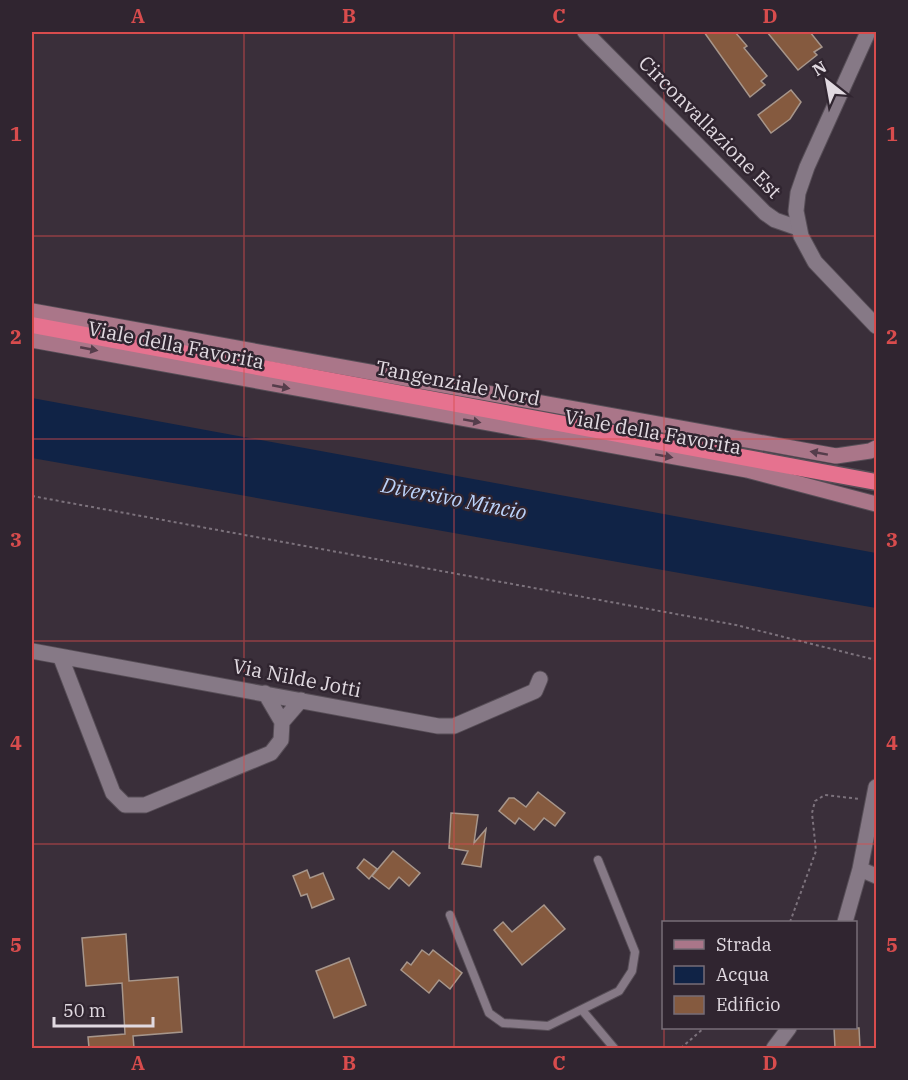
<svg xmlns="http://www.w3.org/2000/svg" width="908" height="1080" viewBox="0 0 908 1080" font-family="'IBM Plex Serif',serif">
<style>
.water{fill:#102346}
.building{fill:#855a3f;stroke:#a7968b;stroke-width:1.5}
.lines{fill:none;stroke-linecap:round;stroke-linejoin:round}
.service-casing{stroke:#574e57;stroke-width:10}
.minor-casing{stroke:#574e57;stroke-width:17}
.tertiary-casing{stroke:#574e57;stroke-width:17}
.secondary-casing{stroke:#574e57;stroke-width:17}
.trunk-casing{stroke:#574e57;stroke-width:19}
.path{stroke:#7c727c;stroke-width:2;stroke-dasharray:3 3;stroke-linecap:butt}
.service{stroke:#867986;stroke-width:8}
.minor{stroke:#867986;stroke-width:15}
.tertiary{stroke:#867986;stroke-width:15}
.secondary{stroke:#aa7689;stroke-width:15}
.trunk{stroke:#e6728f;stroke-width:16}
.oneway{fill:#553d4b}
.grid{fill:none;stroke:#d84c4d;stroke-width:1.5;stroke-opacity:0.55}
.labels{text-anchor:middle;stroke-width:5;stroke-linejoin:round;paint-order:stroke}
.street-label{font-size:20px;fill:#e1dae1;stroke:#302530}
.water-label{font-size:21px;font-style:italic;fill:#bbd2f9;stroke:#302530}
.neatline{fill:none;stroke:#d84c4d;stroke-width:2}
.grid-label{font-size:20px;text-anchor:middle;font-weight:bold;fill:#d84c4d}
</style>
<rect width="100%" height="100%" fill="#3a2f3a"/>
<path class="water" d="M32 398 876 553V608L32 458Z"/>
<path class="building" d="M704 32H735L747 46 744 48 767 76 761 81 765 85 750 97Z
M767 32H810L822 47 814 52 817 55 798 70Z
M791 90 801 102 790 119 771 133 758 115Z
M538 792 565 813 555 826 544 818 534 830 519 818 515 824 499 811 509 798H514L526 807Z
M451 813 478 815 474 843 486 829 481 867 462 864 468 851 449 848Z
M393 851 420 873 409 886 399 877 389 889 372 876Z
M364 859 377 869 369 879 357 868Z
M307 870 310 878 323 873 334 899 312 908 307 894 301 896 293 876Z
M544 905 565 929 522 965 494 930 503 922 512 932Z
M126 934 129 981 178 977 182 1032 133 1036 134 1048H89L88 1037 125 1034 122 983 86 986 82 938Z
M422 950 429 955 433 950 462 973 450 989 439 980 429 993 401 970 407 962 411 965Z
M349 958 366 1005 334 1018 316 971Z
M834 1028H859L860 1048H835Z"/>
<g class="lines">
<g class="service-casing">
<path id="service" d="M450 915 489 1013 503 1023 548 1026 619 991 632 971 635 952 598 860
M582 1010 614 1048"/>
</g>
<g class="minor-casing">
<path id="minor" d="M585 32 765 213 775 220 798 228
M32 651 438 726H454L535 691 540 679
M61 658 113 793 125 805H145L271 753 281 740 282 722 301 700
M265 693 282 722
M860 869 876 876
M845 922 860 869 876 787
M774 1048 789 1028"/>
</g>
<g class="tertiary-casing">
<path id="tertiary" d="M868 32 807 167 798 193 796 211 801 236 815 262 876 326"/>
</g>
<g class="secondary-casing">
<path id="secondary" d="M32 311 836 456 870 451 876 448
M32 340 747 470 876 504"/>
</g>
<g class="trunk-casing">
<path id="trunk" d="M32 325 876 482"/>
</g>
<path class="path" d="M32 496 736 625 876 660
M790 922 816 851 812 813 815 801 825 795 860 799
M681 1048 704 1028"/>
<use href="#service" class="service"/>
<use href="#minor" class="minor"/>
<use href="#tertiary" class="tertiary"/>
<use href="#secondary" class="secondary"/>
<use href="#trunk" class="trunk"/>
</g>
<defs><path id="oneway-solid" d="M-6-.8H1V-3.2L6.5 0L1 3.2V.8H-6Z" transform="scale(1.5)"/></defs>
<g class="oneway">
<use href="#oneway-solid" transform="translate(89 349) rotate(11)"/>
<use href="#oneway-solid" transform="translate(281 387) rotate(11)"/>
<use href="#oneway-solid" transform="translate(472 421) rotate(10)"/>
<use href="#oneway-solid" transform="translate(819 453) rotate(-170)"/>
<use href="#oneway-solid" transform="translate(664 456) rotate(10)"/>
</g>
<path class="grid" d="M244 32V1048M454 32V1048M664 32V922M32 236H876M32 439H876M32 641H876M32 844H876M664 1028V1048"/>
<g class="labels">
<g class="street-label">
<text transform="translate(710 127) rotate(45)" y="7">Circonvallazione Est</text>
<text transform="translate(176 345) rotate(11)" y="7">Viale della Favorita</text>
<text transform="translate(458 383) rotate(11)" y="7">Tangenziale Nord</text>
<text transform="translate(653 432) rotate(10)" y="7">Viale della Favorita</text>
<text transform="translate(297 678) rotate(11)" y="7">Via Nilde Jotti</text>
</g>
<g class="water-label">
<text transform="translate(454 499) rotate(11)" y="7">Diversivo Mincio</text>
</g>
</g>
<rect width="908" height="1080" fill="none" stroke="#302530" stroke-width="66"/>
<rect x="662" y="921" width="195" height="108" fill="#302530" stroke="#776d77" stroke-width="1.5"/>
<rect x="674" y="940" width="30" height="9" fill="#aa7689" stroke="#776d77" stroke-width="1.5"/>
<text x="716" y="951" font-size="18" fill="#e1dae1">Strada</text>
<rect x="674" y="966" width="30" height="18" fill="#102346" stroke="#776d77" stroke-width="1.5"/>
<text x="716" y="981" font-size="18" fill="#e1dae1">Acqua</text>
<rect x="674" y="996" width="30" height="18" fill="#855a3f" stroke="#776d77" stroke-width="1.5"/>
<text x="716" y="1011" font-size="18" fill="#e1dae1">Edificio</text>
<g transform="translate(827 81) rotate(329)" stroke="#302530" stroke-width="4.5" paint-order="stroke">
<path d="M0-4.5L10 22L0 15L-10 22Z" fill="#e1dae1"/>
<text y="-9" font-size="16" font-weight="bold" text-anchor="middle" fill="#e1dae1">N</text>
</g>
<path d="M54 1017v9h99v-9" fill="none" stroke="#e1dae1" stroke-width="3"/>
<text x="63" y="1017" font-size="18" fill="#e1dae1" stroke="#302530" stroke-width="4.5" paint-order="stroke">50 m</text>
<rect x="33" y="33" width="842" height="1014" class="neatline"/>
<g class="grid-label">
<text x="138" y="23">A</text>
<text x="349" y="23">B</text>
<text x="559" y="23">C</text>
<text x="770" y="23">D</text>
<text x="16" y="141">1</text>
<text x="892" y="141">1</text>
<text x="16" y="344">2</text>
<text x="892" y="344">2</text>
<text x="16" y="547">3</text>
<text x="892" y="547">3</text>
<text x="16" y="750">4</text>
<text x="892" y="750">4</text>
<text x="16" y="952">5</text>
<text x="892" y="952">5</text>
<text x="138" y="1070">A</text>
<text x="349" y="1070">B</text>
<text x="559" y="1070">C</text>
<text x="770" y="1070">D</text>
</g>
</svg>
